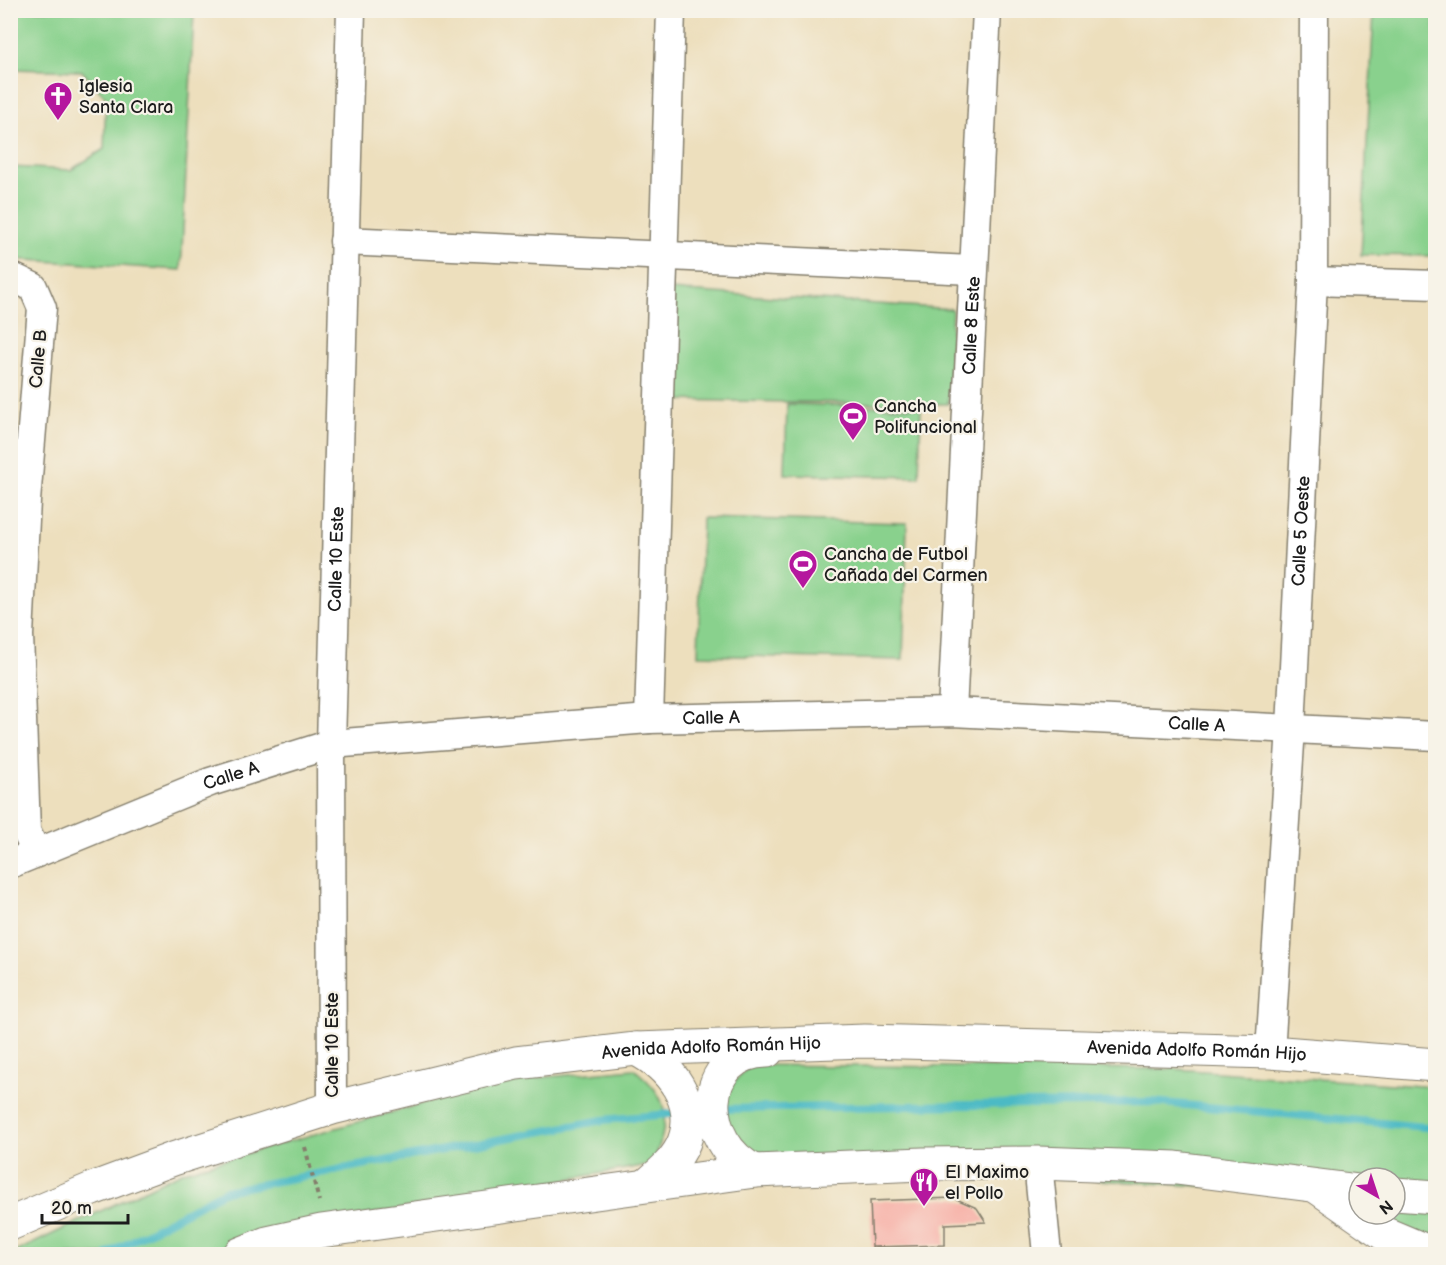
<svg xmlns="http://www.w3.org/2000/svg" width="1446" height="1265" viewBox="0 0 1446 1265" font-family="'Balsamiq Sans',sans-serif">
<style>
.green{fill:#89d18d;stroke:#527654;stroke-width:1.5}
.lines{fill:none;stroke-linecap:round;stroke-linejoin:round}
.stream{stroke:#4cbac5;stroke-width:8}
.building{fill:#f7a89f}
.street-casing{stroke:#847e6c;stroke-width:31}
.secondary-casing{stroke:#847e6c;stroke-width:35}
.path{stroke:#847e6c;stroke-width:4;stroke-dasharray:4.5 4.5;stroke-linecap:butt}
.street{stroke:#fff;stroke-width:28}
.secondary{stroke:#fff;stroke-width:33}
.labels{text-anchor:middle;stroke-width:4.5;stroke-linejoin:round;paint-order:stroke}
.poi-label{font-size:18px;fill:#1c1c1c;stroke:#f7f3e8;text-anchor:start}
.street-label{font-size:18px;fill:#1c1c1c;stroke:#f7f3e8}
</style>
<rect width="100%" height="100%" fill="#f7f3e8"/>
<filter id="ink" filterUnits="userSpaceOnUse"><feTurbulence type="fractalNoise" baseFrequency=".0167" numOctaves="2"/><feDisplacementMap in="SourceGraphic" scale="12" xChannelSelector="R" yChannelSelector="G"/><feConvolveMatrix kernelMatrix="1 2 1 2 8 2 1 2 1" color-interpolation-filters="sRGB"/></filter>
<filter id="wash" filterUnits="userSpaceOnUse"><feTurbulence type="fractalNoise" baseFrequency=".008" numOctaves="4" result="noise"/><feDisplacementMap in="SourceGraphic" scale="24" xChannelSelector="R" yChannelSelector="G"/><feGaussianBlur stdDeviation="1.35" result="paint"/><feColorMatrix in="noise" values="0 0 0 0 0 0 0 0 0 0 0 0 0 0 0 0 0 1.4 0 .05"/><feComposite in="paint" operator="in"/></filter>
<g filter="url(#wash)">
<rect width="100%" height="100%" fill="#eddfbd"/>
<path class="green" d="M11 10 194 11 181 270 11 259V167L71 170 104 149 106 98 82 71 11 69Z
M1374 11H1435V256L1361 255Z
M670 290 952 309 948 404 665 400Z
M787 404 921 407 919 477 785 474Z
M702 518 907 523 903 660 698 655Z
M750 1065 1175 1069 1435 1087V1199L1395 1178H1359V1195L742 1160 719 1098Z
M634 1069C673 1100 669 1120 653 1164L316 1224 245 1241 211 1254H11L184 1171 503 1081Z
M1402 1212 1435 1214V1241L1394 1224Z"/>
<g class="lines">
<path class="stream" d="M721 1109 1152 1102 1436 1128
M108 1254 225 1191 603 1120 681 1113"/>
</g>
<g id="blocks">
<path class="building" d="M954 1198 977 1208 986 1222 945 1224V1245L872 1247 870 1201Z"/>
</g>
</g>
<g filter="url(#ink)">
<use href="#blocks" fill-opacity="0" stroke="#847e6c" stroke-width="1.5"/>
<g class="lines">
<g class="street-casing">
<g id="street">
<path d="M344 241 972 270"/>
<path d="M10 276 33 287 42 308 26 501 19 635 26 831 36 852"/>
<path d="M1313 281 1436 285"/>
<path id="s1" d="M952 712 987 10"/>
<path d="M649 719 671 10"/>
<path id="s2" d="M10 864 210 782 331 744 649 719 952 712 1436 736"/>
<path id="s3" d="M1270 1052 1291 728 1313 281 1314 10"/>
<path id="s4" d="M332 1108 331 744 351 10"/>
<path d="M1038 1163 1047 1254"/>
</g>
</g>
<g class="secondary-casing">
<g id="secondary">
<path d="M636 1049C670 1066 699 1102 684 1142 677 1160 662 1172 648 1184"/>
<path d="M755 1171C697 1144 697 1052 767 1051"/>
<path d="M1320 1189 1383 1233 1433 1254"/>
<path d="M1395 1194 1436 1197"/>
<path id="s5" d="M10 1224 92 1189 173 1159 332 1108 516 1063 636 1049 865 1041 1270 1052 1436 1065"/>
<path d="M240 1254 267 1243 321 1231 755 1171 923 1164 1038 1163 1176 1168 1359 1191"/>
</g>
</g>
<path class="path" d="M305 1147 319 1201"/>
<use href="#street" class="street"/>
<use href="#secondary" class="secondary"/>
</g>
</g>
<defs>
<g id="church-pin" transform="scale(1.5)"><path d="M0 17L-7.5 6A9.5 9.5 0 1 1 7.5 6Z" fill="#b5179e" stroke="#f7f3e8"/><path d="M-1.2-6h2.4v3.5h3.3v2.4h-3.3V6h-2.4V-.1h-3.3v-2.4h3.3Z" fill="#fff"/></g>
<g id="stadium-pin" transform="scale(1.5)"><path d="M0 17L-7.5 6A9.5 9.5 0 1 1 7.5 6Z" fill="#b5179e" stroke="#f7f3e8"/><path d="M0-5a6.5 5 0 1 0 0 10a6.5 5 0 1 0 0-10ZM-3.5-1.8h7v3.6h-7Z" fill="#fff"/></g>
<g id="restaurant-pin" transform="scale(1.5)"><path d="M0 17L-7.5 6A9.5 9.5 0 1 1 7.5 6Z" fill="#b5179e" stroke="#f7f3e8"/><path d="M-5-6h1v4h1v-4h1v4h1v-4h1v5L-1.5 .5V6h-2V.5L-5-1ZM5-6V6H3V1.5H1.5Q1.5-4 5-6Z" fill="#fff"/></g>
</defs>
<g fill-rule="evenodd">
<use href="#church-pin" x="58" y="96"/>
<use href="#stadium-pin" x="853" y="416"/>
<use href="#stadium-pin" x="803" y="564"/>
<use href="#restaurant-pin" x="924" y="1182"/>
</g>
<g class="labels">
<g class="poi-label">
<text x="79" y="92">Iglesia<tspan x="79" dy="21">Santa Clara</tspan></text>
<text x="874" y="412">Cancha<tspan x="874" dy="21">Polifuncional</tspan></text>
<text x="824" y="560">Cancha de Futbol<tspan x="824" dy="21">Cañada del Carmen</tspan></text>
<text x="945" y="1178">El Maximo<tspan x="945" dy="21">el Pollo</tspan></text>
</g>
<g class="street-label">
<text dy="6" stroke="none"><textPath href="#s1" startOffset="387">Calle 8 Este</textPath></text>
<text transform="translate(38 359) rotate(-85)" y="6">Calle B</text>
<text dy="6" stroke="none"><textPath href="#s3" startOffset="522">Calle 5 Oeste</textPath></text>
<text dy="6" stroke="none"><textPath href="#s4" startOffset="549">Calle 10 Este</textPath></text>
<text dy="6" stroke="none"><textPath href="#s2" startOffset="724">Calle A</textPath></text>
<text dy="6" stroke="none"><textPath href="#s2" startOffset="1210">Calle A</textPath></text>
<text dy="6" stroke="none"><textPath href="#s2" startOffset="238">Calle A</textPath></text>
<text transform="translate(332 1045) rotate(-90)" y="6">Calle 10 Este</text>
<text dy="6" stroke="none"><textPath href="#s5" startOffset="728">Avenida Adolfo Román Hijo</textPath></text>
<text dy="6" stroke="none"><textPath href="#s5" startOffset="1214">Avenida Adolfo Román Hijo</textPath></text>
</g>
</g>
<rect width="1446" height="1265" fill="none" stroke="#f7f3e8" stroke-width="36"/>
<g transform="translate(1377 1196) rotate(141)"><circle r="28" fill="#f7f3e8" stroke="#9f9d96" stroke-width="1.5"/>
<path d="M0-4.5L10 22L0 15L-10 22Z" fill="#b5179e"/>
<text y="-9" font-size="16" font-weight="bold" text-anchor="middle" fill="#1c1c1c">N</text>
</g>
<path d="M42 1214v9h86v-9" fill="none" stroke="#1c1c1c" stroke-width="3"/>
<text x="51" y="1214" font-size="18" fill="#1c1c1c" stroke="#f7f3e8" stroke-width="4.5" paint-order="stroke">20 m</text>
</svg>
